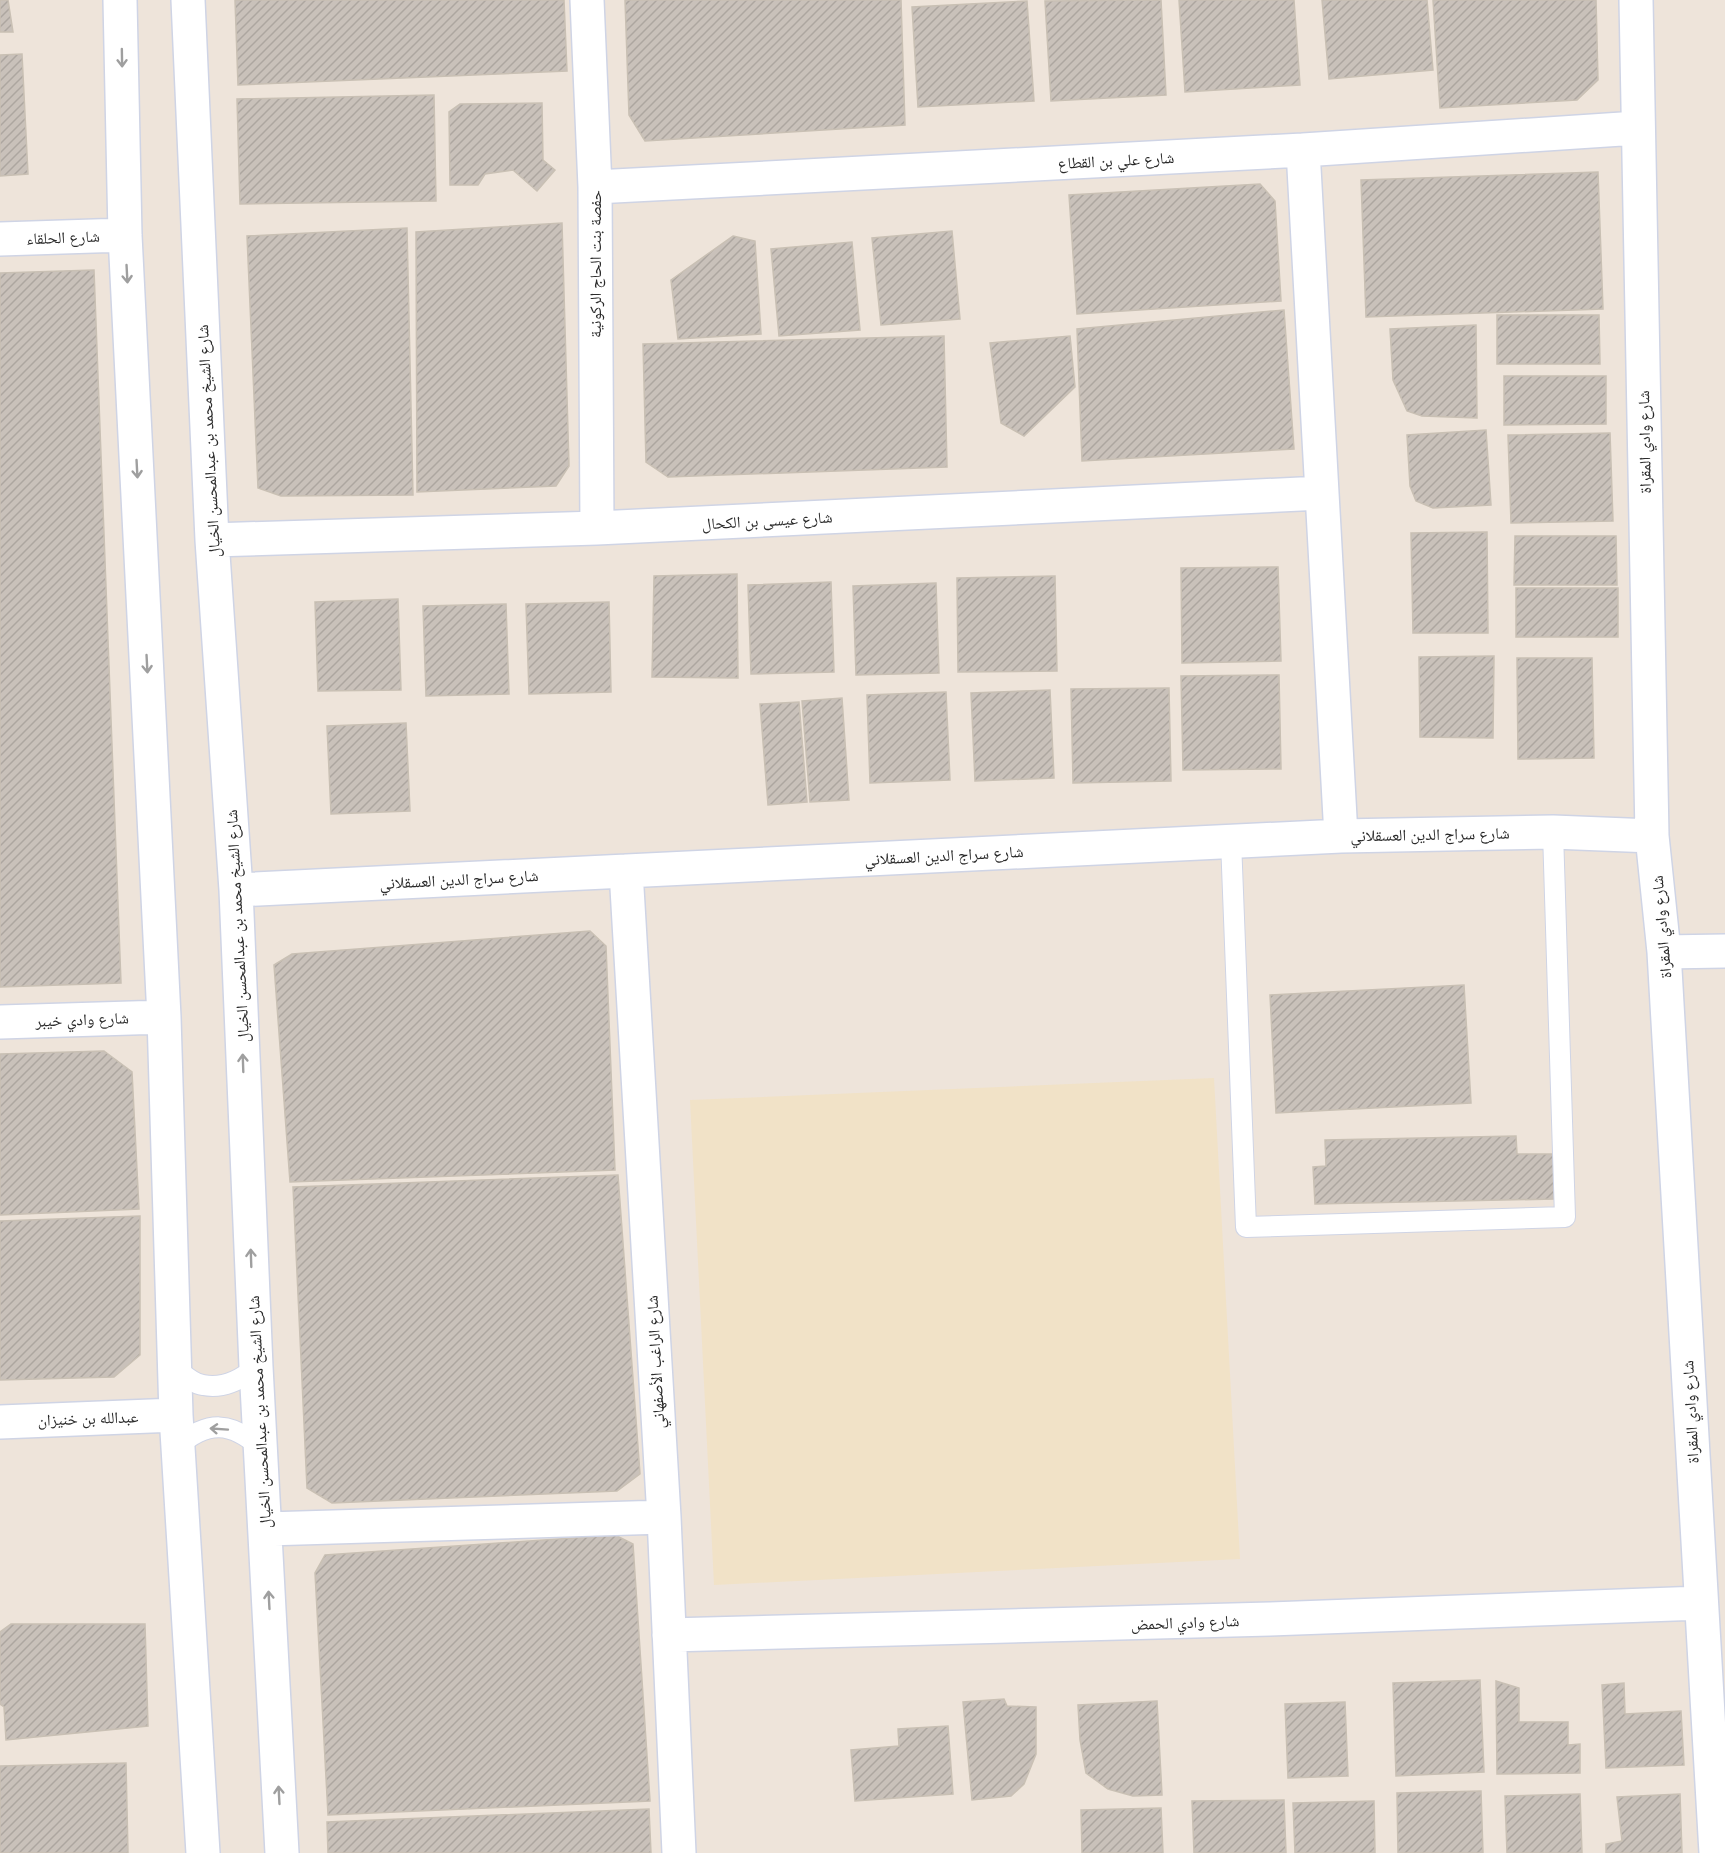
<svg xmlns="http://www.w3.org/2000/svg" width="1725" height="1853" viewBox="0 0 1725 1853" font-family="'Open Sans','Noto Naskh Arabic',sans-serif">
<style>
.education{fill:#f1e2c7}
.building{fill:url(#building-hatch);stroke:#c9c0b4;stroke-width:1.5}
.lines{fill:none;stroke-linecap:round;stroke-linejoin:round}
.lane-casing{stroke:#cfd4e5;stroke-width:22}
.street-casing{stroke:#cfd4e5;stroke-width:36}
.lane{stroke:#fff;stroke-width:20}
.street{stroke:#fff;stroke-width:33}
.oneway{stroke:#9f9f9f}
.labels{text-anchor:middle;stroke-width:4.5;stroke-linejoin:round;paint-order:stroke}
.street-label{font-size:16px;fill:#2a2a2a;stroke:#fff}
</style>
<defs>
<pattern id="building-hatch" width="6" height="6" patternUnits="userSpaceOnUse" patternTransform="scale(1.5)"><rect width="6" height="6" fill="#c9c1ba"/><path d="M-1 1l2-2M0 6l6-6M5 7l2-2" fill="none" stroke="#ada6a0"/></pattern>
</defs>
<rect width="100%" height="100%" fill="#eee4da"/>
<path class="education" d="M1214 1078 1240 1559 714 1585 690 1100Z"/>
<path class="building" d="M0 0H8L13 32H0Z
M235 0H564L567 71 238 85Z
M625 0H901L905 125 645 141 629 115Z
M1161 0 1166 95 1051 101 1045 1Z
M1179 0H1294L1300 85 1185 92Z
M1322 0H1427L1433 70 1329 79Z
M1433 0H1596L1598 80 1577 100 1440 108Z
M1027 1 1034 101 918 107 912 7Z
M22 54 28 174 0 176V55Z
M434 95 436 201 240 204 237 99Z
M542 103 543 160 555 170 537 191 513 170 485 174 478 185H450L449 112 460 104Z
M1598 172 1603 309 1366 317 1361 180Z
M1260 184 1275 201 1281 301 1077 314 1069 195Z
M562 223 569 466 556 486 417 492 416 232Z
M407 228 413 495 281 496 258 488 247 236Z
M952 231 960 319 881 325 872 238Z
M733 236 755 241 761 334 678 339 671 280Z
M852 242 860 330 779 336 771 249Z
M94 270 121 983 0 987V273Z
M1284 310 1294 449 1082 461 1077 329Z
M1497 315H1599L1600 364H1497Z
M1476 325 1477 418 1422 416 1407 411 1393 380 1390 329Z
M944 336 947 467 668 477 646 462 643 344Z
M1070 336 1075 387 1024 436 1001 423 990 343Z
M1504 376H1606V424L1504 425Z
M1486 430 1491 505 1433 508 1416 501 1410 486 1407 435Z
M1610 433 1613 521 1511 523 1508 435Z
M1487 532 1488 633H1413L1411 533Z
M1515 536H1616L1617 585H1514Z
M1278 567 1281 661 1182 663 1181 568Z
M737 574 738 678 652 677 654 576Z
M1055 576 1057 671 958 672 957 578Z
M831 582 834 672 751 674 748 585Z
M936 583 939 673 856 675 853 586Z
M1516 588H1618V637H1516Z
M398 599 401 690 318 691 315 602Z
M609 602 611 692 529 694 526 604Z
M506 604 509 694 426 696 423 606Z
M1494 656 1493 738 1420 737 1419 657Z
M1517 658H1592L1594 758 1518 759Z
M1279 675 1281 769 1183 770 1181 676Z
M1169 688 1171 781 1073 783 1071 689Z
M1050 690 1054 778 975 781 971 693Z
M946 692 950 780 870 783 867 695Z
M842 698 849 800 810 802 802 701Z
M799 702 807 802 768 805 760 704Z
M406 723 410 811 331 814 327 726Z
M590 931 606 946 615 1170 290 1182 274 965 292 954Z
M1464 985 1471 1103 1276 1113 1270 995Z
M104 1051 132 1072 139 1209 0 1215V1054Z
M1516 1136 1517 1154H1553L1554 1199 1315 1204 1313 1167 1326 1166 1325 1140Z
M618 1175 640 1474 617 1491 332 1503 307 1488 293 1187Z
M140 1216V1355L114 1377 0 1380V1221Z
M615 1535 633 1544 650 1801 328 1815 315 1573 325 1555Z
M11 1624H145L148 1726 6 1740 4 1707 0 1704V1632Z
M1480 1680 1484 1772 1396 1776 1393 1683Z
M1496 1681 1519 1688V1722H1568V1745L1580 1744V1773L1497 1774Z
M1624 1683 1625 1714 1681 1711 1684 1765 1606 1768 1602 1685Z
M1004 1699 1007 1706 1036 1707V1754L1024 1784 1011 1796 972 1800 963 1702Z
M1157 1701 1162 1795 1133 1796 1108 1789 1086 1773 1080 1740 1078 1705Z
M1345 1702 1348 1776 1288 1778 1285 1704Z
M948 1726 953 1794 855 1801 851 1750 899 1746 898 1729Z
M126 1763 128 1853H0V1766Z
M1481 1791 1483 1853H1398L1397 1793Z
M1580 1794 1582 1853H1507L1505 1796Z
M1680 1794 1682 1853H1606V1844L1622 1841 1617 1797Z
M1284 1800 1286 1853H1194L1192 1801Z
M1374 1801 1375 1853H1295L1293 1803Z
M1161 1808 1163 1853H1082L1081 1810Z
M649 1809 651 1853H328L327 1822Z"/>
<g class="lines">
<g class="lane-casing">
<path id="lane" d="M1231 841 1246 1227 1565 1217 1553 832
M175 1368C183 1374 193 1384 203 1385 223 1389 242 1379 256 1367
M178 1446C208 1420 231 1422 260 1447"/>
</g>
<g class="street-casing">
<path id="street" d="M120 0 125 235 164 1017 176 1415 203 1853
M188 0 212 540 236 890 256 1367 282 1853
M587 0 595 187 597 528
M1636 0 1652 836 1664 952 1716 1853
M1303 150 1341 836
M595 187 1303 150 1637 128
M0 239 125 235
M212 540 597 528 1321 493
M626 871 664 1517 679 1853
M236 890 1341 836 1553 832 1652 836
M1664 952 1725 951
M0 1022 164 1017
M0 1422 176 1415
M266 1529 664 1517
M669 1635 1270 1619 1701 1603"/>
</g>
<use href="#lane" class="lane"/>
<use href="#street" class="street"/>
</g>
<defs><path id="oneway-shaft" d="M-6 0H5M1.5-3L5.5 0L1.5 3" fill="none" stroke-width="1.6" stroke-linecap="round" stroke-linejoin="round" transform="scale(1.5)"/></defs>
<g class="oneway">
<use href="#oneway-shaft" transform="translate(122 58) rotate(89)"/>
<use href="#oneway-shaft" transform="translate(127 274) rotate(87)"/>
<use href="#oneway-shaft" transform="translate(137 469) rotate(87)"/>
<use href="#oneway-shaft" transform="translate(147 664) rotate(87)"/>
<use href="#oneway-shaft" transform="translate(243 1063) rotate(-92)"/>
<use href="#oneway-shaft" transform="translate(251 1258) rotate(-92)"/>
<use href="#oneway-shaft" transform="translate(219 1429) rotate(-176)"/>
<use href="#oneway-shaft" transform="translate(269 1600) rotate(-93)"/>
<use href="#oneway-shaft" transform="translate(279 1795) rotate(-93)"/>
</g>
<g class="labels">
<g class="street-label">
<text transform="translate(1116 160) rotate(-3)" y="6">شارع علي بن القطاع</text>
<text transform="translate(63 237) rotate(-2)" y="6">شارع الحلقاء</text>
<text transform="translate(595 264) rotate(-90)" y="6">حفصة بنت الحاج الركونية</text>
<text transform="translate(208 441) rotate(-93)" y="6">شارع الشيخ محمد بن عبدالمحسن الخيال</text>
<text transform="translate(1644 442) rotate(-91)" y="6">شارع وادي المقراة</text>
<text transform="translate(767 520) rotate(-3)" y="6">شارع عيسى بن الكحال</text>
<text transform="translate(1430 834) rotate(-1)" y="6">شارع سراج الدين العسقلاني</text>
<text transform="translate(944 855) rotate(-3)" y="6">شارع سراج الدين العسقلاني</text>
<text transform="translate(459 879) rotate(-3)" y="6">شارع سراج الدين العسقلاني</text>
<text transform="translate(237 926) rotate(-93)" y="6">شارع الشيخ محمد بن عبدالمحسن الخيال</text>
<text transform="translate(1661 927) rotate(-95)" y="6">شارع وادي المقراة</text>
<text transform="translate(82 1019) rotate(-2)" y="6">شارع وادي خيبر</text>
<text transform="translate(655 1362) rotate(-93)" y="6">شارع الراغب الأصفهاني</text>
<text transform="translate(259 1412) rotate(-93)" y="6">شارع الشيخ محمد بن عبدالمحسن الخيال</text>
<text transform="translate(1690 1412) rotate(-93)" y="6">شارع وادي المقراة</text>
<text transform="translate(88 1418) rotate(-2)" y="6">عبدالله بن خنيزان</text>
<text transform="translate(1185 1622) rotate(-2)" y="6">شارع وادي الحمض</text>
</g>
</g>
</svg>
